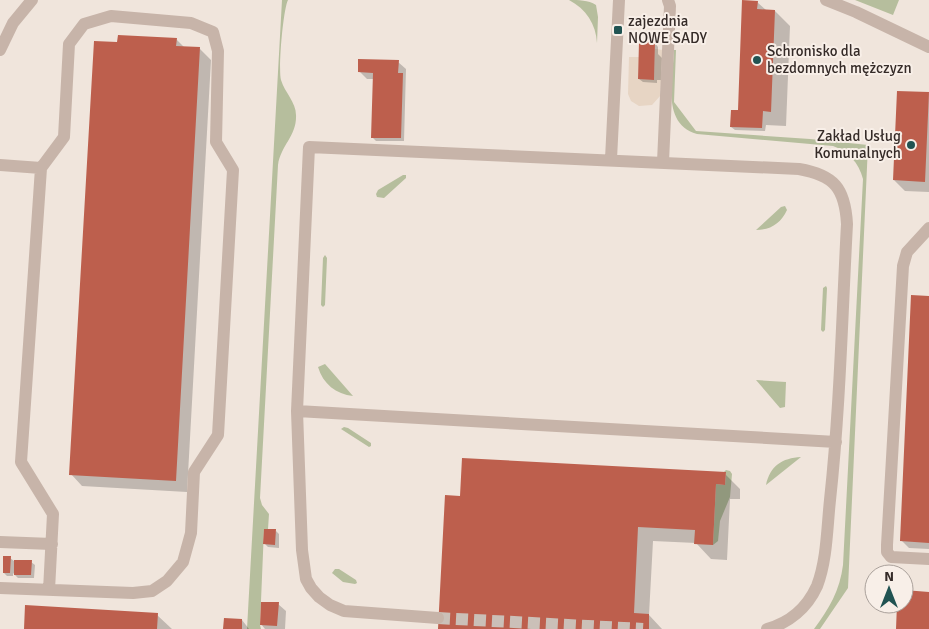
<svg xmlns="http://www.w3.org/2000/svg" width="929" height="629" viewBox="0 0 929 629" font-family="Signika,sans-serif">
<style>
.green{fill:#b6be9d}
.plaza{fill:#e7d5c4}
.shadow{fill:#0003}
.building{fill:#bd5f4d}
.lines{fill:none;stroke-linecap:round;stroke-linejoin:round}
.minor-tunnel{stroke:#cbc0b8;stroke-width:12;stroke-dasharray:12 6;stroke-linecap:butt}
.minor{stroke:#c7b4a9;stroke-width:12}
.poi-dot{fill:#215352;stroke:#f8efe8;stroke-width:2}
.labels{text-anchor:middle;stroke-width:4;stroke-linejoin:round;paint-order:stroke}
.poi-label{font-size:15px;fill:#352b28;stroke:#f8efe8;text-anchor:start}
</style>
<rect width="100%" height="100%" fill="#f0e5dc"/>
<path class="green" d="M282 0H288C283 10 278 70 281 80 285 93 296 102 296 115 297 136 281 145 278 165L260 498 262 505 269 514 268 529H264L260 625 261 629H247Z
M569 0C579 0 588 0 596 5L598 17 597 43C596 24 586 9 569 0Z
M855 0H899L893 15Z
M674 50H676L674 102 696 131 810 139 868 145 848 588 820 629H814C829 609 840 590 843 565L863 179C859 163 848 151 833 146L697 134C661 124 673 78 674 50Z
M403 175H406V178L384 198 377 197 376 194 378 190Z
M785 206 787 210C781 223 771 230 756 230L781 207Z
M325 255 327 258 325 305 323 307 321 305 323 258Z
M826 286 827 288 825 330 823 332 821 330 823 288Z
M325 364 353 396C336 394 323 384 318 367Z
M756 380 786 382 785 407 780 408Z
M344 427 348 428 371 443V446L369 447 341 429Z
M801 457 766 485C770 466 782 458 801 457Z
M726 470 730 471 732 474 730 497 720 521 718 541 713 545 716 484 725 485 726 473 724 472Z
M335 569H339L356 580 357 583 355 584 343 582 332 573Z"/>
<path class="plaza" d="M655 49 663 50 660 96 652 105 639 106 631 101 628 94 629 57H639L638 79 654 80Z"/>
<path class="shadow" d="M757 2 766 10 775 11 790 26 786 126 766 125 765 131 735 130 731 127 741 112Z
M176 39 185 48 200 49 211 60 187 492 82 486 71 474 118 43Z
M655 43 658 47V54L662 58 661 80H657V83L643 82 639 79Z
M398 62 406 69 404 141H376L372 137 374 79H367L359 71Z
M898 92 929 94V192L905 191 894 180Z
M929 298V549L909 548 901 540Z
M725 474 740 489V499H730L727 560 711 559 696 543 653 541 649 615 662 629H439L461 497Z
M276 531 279 534V548L268 547 265 544Z
M10 558 14 561 31 562 35 565 34 578H18L13 573V576H7L4 573Z
M278 604 286 611 285 629H265L261 624Z
M157 615 172 629H25Z
M242 620 249 629H224Z"/>
<path class="building" d="M742 0 758 1 757 9 775 10 771 112 763 111 762 128 730 127 731 110H738Z
M118 35 177 38 176 46 200 47 176 481 69 475 94 41 117 42Z
M639 42H655L654 80 638 79Z
M358 59 399 60 398 73H403L401 138H371L373 73 358 72Z
M897 91 929 92 925 182 893 180Z
M911 295 929 296V543L900 541Z
M462 458 726 472 725 485 716 484 713 545 694 544 695 530 638 527 634 613 649 614V629H438L445 495 460 496Z
M264 529H276L275 545 263 544Z
M3 556H11L10 573H3Z
M14 560H32L31 575H14Z
M904 590 929 592V629H896L897 604H904Z
M261 602H279L277 626 260 625Z
M25 605 158 613 157 629H24Z
M224 618 242 619V629H223Z"/>
<g class="lines">
<path class="minor-tunnel" d="M438 618 643 629"/>
<path class="minor" d="M826 0 856 12 929 47
M0 50 13 23 32 0
M611 159 619 0
M663 162 670 6 668 0
M0 165 41 168
M929 228 907 252 903 266 887 545V552L891 557 929 559
M297 411 836 442
M0 542 52 544
M0 588 133 593 152 591 167 581 183 562 191 533 194 472 218 435 233 170 216 142 218 51 213 32 191 23 111 16 84 24 69 44 64 137 41 168 21 462 53 514 49 590
M438 618 344 611 330 605 319 597 311 588 306 579 302 550 297 411 309 147 799 169C834 175 845 188 847 224 842 316 840 408 830 500 827 528 827 560 817 586 807 608 789 623 767 629"/>
</g>
<g class="poi-dot">
<rect x="613" y="25" width="10" height="10" rx="2.5"/>
<circle cx="757" cy="60" r="5"/>
<circle cx="911" cy="145" r="5"/>
</g>
<g class="labels">
<g class="poi-label">
<text x="628" y="26">zajezdnia<tspan x="628" dy="17">NOWE SADY</tspan></text>
<text x="767" y="56">Schronisko dla<tspan x="767" dy="17">bezdomnych mężczyzn</tspan></text>
<text x="901" y="141" text-anchor="end">Zakład Usług<tspan x="901" dy="17">Komunalnych</tspan></text>
</g>
</g>
<g transform="translate(889 589)"><circle r="24" fill="#f8efe8" stroke="#aaa19b"/>
<path d="M0-4L9 19L0 12L-9 19Z" fill="#215352"/>
<text y="-8" font-size="14" font-weight="bold" text-anchor="middle" fill="#352b28">N</text>
</g>
</svg>
